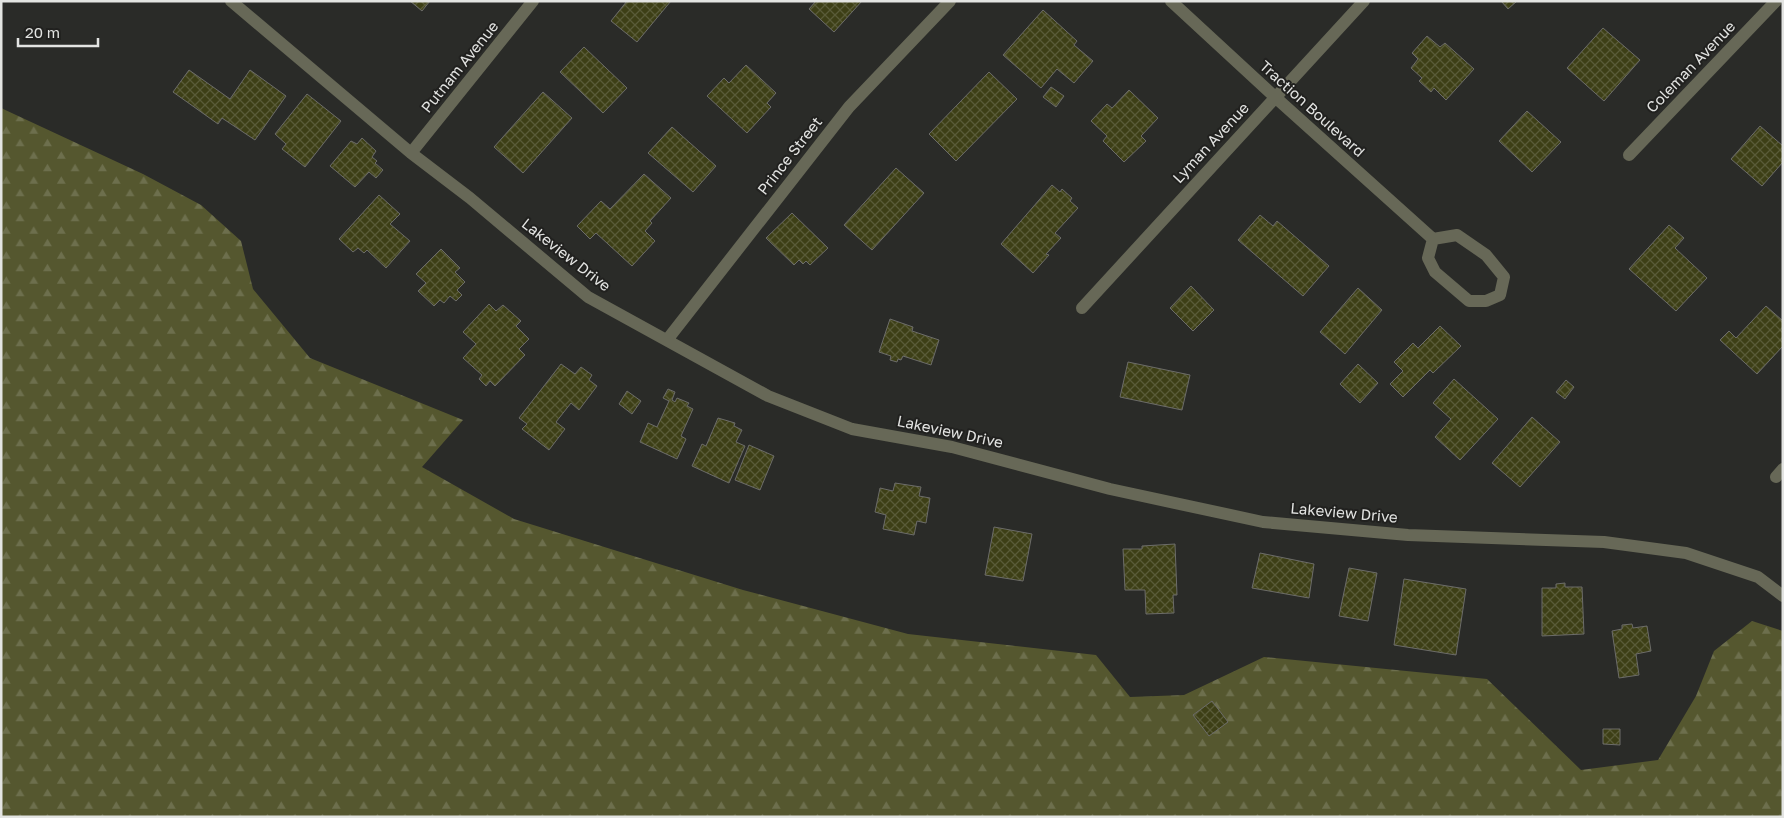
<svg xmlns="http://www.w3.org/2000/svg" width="1784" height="818" viewBox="0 0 1784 818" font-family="'Golos Text',sans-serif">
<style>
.forest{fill:url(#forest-firs)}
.building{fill:url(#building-cross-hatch);stroke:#6c6c69}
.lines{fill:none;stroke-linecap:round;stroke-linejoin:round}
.minor{stroke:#676857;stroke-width:12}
.labels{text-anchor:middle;stroke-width:4;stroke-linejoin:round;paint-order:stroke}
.street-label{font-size:15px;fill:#e3e4e2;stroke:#21211f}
</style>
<defs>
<pattern id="forest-firs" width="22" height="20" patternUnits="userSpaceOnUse" patternTransform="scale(1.25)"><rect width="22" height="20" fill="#55572f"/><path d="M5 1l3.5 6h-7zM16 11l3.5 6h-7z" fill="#6d6f4d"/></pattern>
<pattern id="building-cross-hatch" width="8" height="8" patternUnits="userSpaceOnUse" patternTransform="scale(1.25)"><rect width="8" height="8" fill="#3d3f16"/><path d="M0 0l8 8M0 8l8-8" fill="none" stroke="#595b38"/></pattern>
</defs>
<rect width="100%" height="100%" fill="#2a2b28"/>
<path class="forest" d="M1 108 143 174 201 205 241 241 253 289 310 358 463 420 422 467 514 519 743 590 908 634 1096 655 1130 697 1184 695 1264 657 1487 679 1581 770 1658 760 1696 696 1714 651 1752 621 1783 631V817H1Z"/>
<path class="building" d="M410 1H430L422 11Z
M627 1H671L637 42 611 21Z
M816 1H862L834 32 809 9Z
M1501 1H1517L1508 9Z
M1043 10 1077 41 1074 45 1093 61 1074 83 1057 69 1041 88 1003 55Z
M1603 28 1640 60 1604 101 1567 68Z
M1427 36 1440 47 1445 43 1474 69 1446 100 1434 88 1431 92 1419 81 1422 78 1411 68 1418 59 1412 53Z
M584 47 627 88 603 113 560 72Z
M746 65 776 93 767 103 771 107 747 133 707 96 724 78 729 83Z
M189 70 230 99 250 70 286 96 255 140 222 118 218 124 173 92Z
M989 72 1017 99 956 161 929 134Z
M1051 87 1064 96 1056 107 1043 97Z
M1129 90 1158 118 1141 136 1146 141 1124 162 1103 141 1107 136 1091 121 1107 104 1112 108Z
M543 92 572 118 523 173 494 147Z
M307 94 341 121 305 167 282 149 286 144 275 134Z
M1527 111 1561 142 1532 172 1499 141Z
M1760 126 1783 146V162L1762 186 1731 159Z
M672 127 716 166 693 192 648 153Z
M362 138 376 151 372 157 377 161 375 163 383 170 376 178 369 172 355 187 330 166 351 141 357 144Z
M896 168 924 193 872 250 844 225Z
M644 174 671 198 650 221 652 223 645 231 655 241 632 266 596 233 590 239 577 226 601 201 610 209Z
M1052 185 1060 192 1062 189 1072 198 1070 201 1078 208 1055 233 1061 238 1046 254 1049 255 1033 273 1001 244Z
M379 195 400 214 390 224 410 241 386 268 367 250 364 253 358 248 353 252 339 239Z
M792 213 828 248 810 265 806 261 803 264 799 260 794 265 766 238Z
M1260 215 1273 226 1277 221 1329 266 1303 296 1238 240Z
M1669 225 1684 238 1675 248 1707 278 1676 311 1629 269Z
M441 249 460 268 455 272 465 282 457 290 462 295 456 301 450 296 444 303 440 300 434 306 418 291 426 283 416 274Z
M1191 286 1214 310 1193 331 1170 308Z
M1358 288 1382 310 1345 354 1320 332Z
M489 304 496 311 503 305 521 321 516 326 529 339 519 349 525 355 495 386 490 381 486 386 479 379 482 375 463 358 476 344 463 332Z
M1766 306 1783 321V346L1757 374 1720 340 1729 331 1736 338Z
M890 319 913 327 912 331 939 340 931 365 903 356 901 360 898 359 897 362 890 360 891 356 879 352Z
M1440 326 1461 346 1433 373 1430 370 1403 397 1390 384 1403 371 1394 362 1413 343 1418 348Z
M1128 362 1190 375 1182 410 1120 397Z
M561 364 575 374 581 367 592 375 589 380 597 386 579 410 571 403 556 422 565 429 549 450 522 429 527 424 519 418Z
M1358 364 1378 383 1360 403 1340 384Z
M1454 379 1498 419 1460 460 1435 437 1451 419 1433 403Z
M1566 380 1574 387 1565 399 1556 392Z
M668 389 675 392 672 400 675 402 677 398 689 403 687 406 693 409 681 436 686 439 677 459 640 442 648 423 657 427 669 401 663 398Z
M627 391 641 401 632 414 619 404Z
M1532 417 1560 442 1520 487 1492 463Z
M718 418 735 423 734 426 742 430 736 442 745 446 729 483 692 466 702 444 706 446Z
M749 445 774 456 760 490 735 480Z
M895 483 921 487 919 496 930 498 926 523 917 521 914 535 883 529 886 515 875 512 880 488 893 491Z
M994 527 1032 534 1023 581 985 575Z
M1175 544 1177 595H1173L1174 613 1146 614 1145 590H1125L1123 549H1142V546Z
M1260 553 1314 564 1309 598 1252 588Z
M1349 568 1377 573 1368 621 1339 616Z
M1404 579 1466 589 1456 655 1394 645Z
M1565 583V587H1582L1584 634 1542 636V588H1556V584Z
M1632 624 1633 628 1647 626 1651 651 1636 654 1639 675 1619 678 1612 631 1622 629V625Z
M1212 701 1228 722 1209 736 1193 715Z
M1603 729H1620V745L1603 744Z"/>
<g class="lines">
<path class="minor" d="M231 1 411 153 470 198 588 297 768 396 852 429 952 447 1110 489 1263 522 1408 535 1604 542 1686 553 1758 577 1783 596
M1171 1 1275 97 1433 239
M411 153 533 1
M1629 155 1776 1
M1457 235 1486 255 1504 277 1500 295 1486 301H1469L1435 272 1428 258 1433 239Z
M1082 308 1364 1
M667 340 849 107 950 1
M1776 477 1783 469"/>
</g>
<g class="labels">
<g class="street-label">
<text transform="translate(460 67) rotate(-51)" y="5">Putnam Avenue</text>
<text transform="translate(1691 67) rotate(-46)" y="5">Coleman Avenue</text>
<text transform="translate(1312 109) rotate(42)" y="5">Traction Boulevard</text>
<text transform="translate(1211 143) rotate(-47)" y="5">Lyman Avenue</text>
<text transform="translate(790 156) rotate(-52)" y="5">Prince Street</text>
<text transform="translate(566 255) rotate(38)" y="5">Lakeview Drive</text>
<text transform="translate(950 432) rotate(12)" y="5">Lakeview Drive</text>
<text transform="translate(1344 513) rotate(5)" y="5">Lakeview Drive</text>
</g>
</g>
<rect width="1784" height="818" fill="none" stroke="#e3e4e2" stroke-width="5"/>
<path d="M18 38v8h80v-8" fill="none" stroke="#e3e4e2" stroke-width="2.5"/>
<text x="25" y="38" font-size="15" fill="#e3e4e2" stroke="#21211f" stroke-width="4" paint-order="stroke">20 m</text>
</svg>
